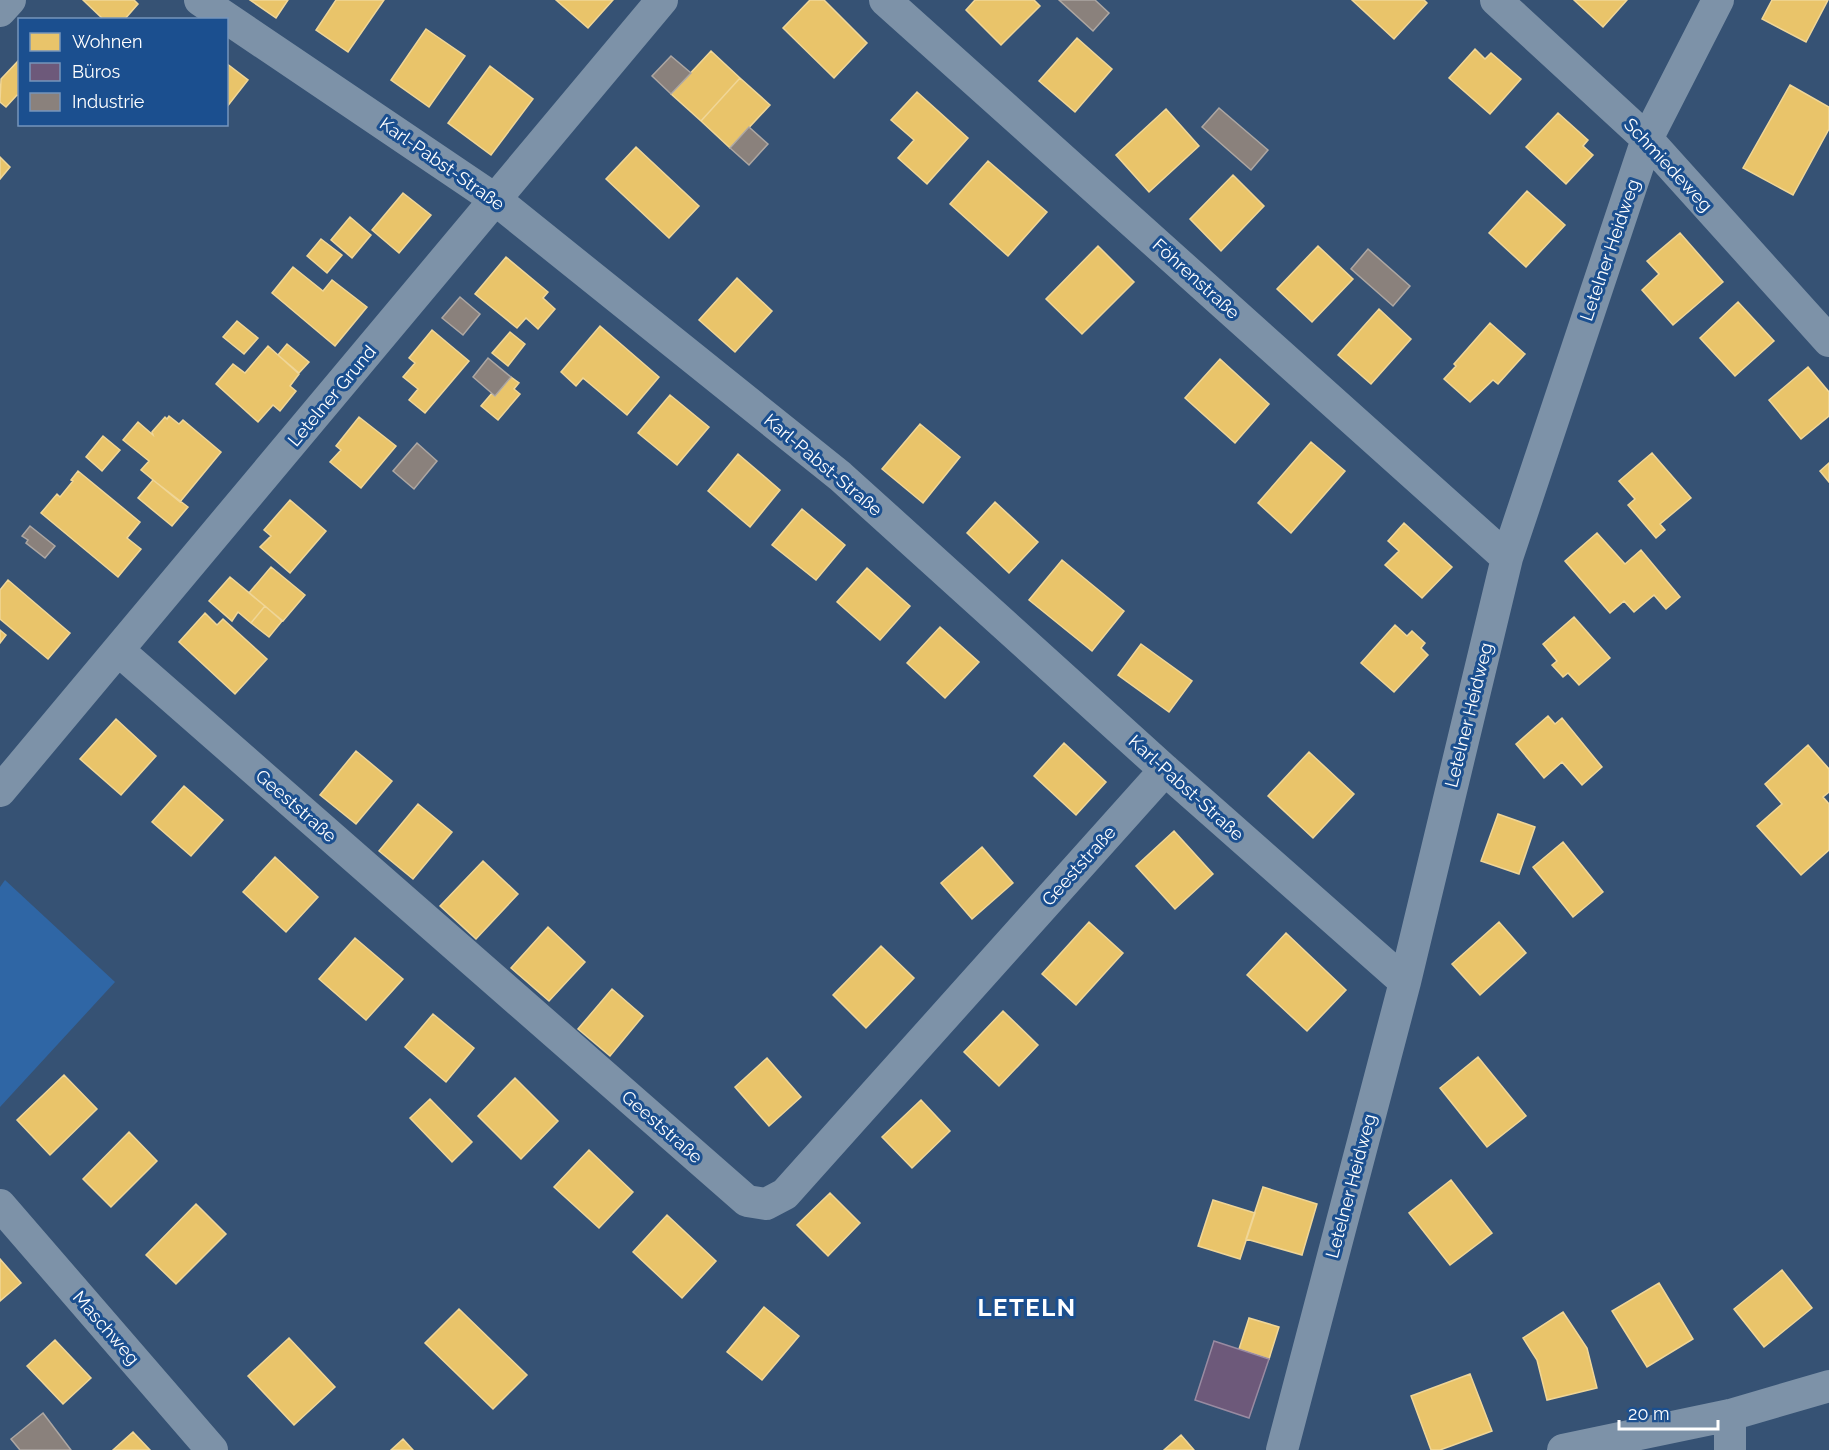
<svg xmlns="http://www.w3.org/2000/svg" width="1829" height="1450" viewBox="0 0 1829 1450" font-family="Raleway,sans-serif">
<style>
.green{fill:#2f66a5}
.homes{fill:#e9c46a;stroke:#f0d697;stroke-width:1.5}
.offices{fill:#6d597a;stroke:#998ba2;stroke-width:1.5}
.industry{fill:#8a817c;stroke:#ada7a3;stroke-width:1.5}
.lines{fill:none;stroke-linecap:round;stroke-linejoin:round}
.minor{stroke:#7d92a8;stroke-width:32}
.labels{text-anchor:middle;stroke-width:6;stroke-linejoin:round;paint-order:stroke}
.street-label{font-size:18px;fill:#fff;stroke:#1b4f8f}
.district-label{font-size:24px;font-weight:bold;letter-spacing:1.5px;fill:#fff;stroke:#1b4f8f}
</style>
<rect width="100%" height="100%" fill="#365274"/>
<path class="green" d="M5 880 115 982 0 1107V887Z"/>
<path class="homes" d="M83 0H134L138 4 124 20H104Z
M250 0H288L276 18Z
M336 0H384L348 52 316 30Z
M556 0H613L588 28Z
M810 0H824L867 43 834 78 783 28Z
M975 0H1034L1040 6 1001 45 966 10Z
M1352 0H1424L1427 3 1394 39Z
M1574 0H1627L1603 27Z
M1772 0H1828L1806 42 1762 19Z
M426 29 465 56 429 107 391 80Z
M1077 38 1112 69 1075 112 1039 81Z
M1475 49 1485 59 1491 53 1521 79 1490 114 1449 78Z
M711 51 740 78 701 121 671 94Z
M20 59V96L17 95 6 107 0 102 1 79Z
M226 63 248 80 226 108Z
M490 66 533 99 491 155 448 123Z
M740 78 770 105 730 148 701 121Z
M1790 85 1829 107V129L1793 195 1743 168Z
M917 92 968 138 927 184 898 158 914 140 891 120Z
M1166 109 1199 146 1149 192 1116 155Z
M1558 113 1588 140 1583 146 1593 155 1566 184 1526 147Z
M636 147 699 206 669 238 606 179Z
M0 157 10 167 0 179Z
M988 161 1047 212 1008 256 950 204Z
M1233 175 1264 206 1221 251 1190 219Z
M1527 191 1565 225 1526 267 1489 233Z
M403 193 431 215 399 253 372 230Z
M350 217 371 235 352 258 331 240Z
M1680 233 1723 282 1673 325 1642 290 1659 274 1647 261Z
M321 239 342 255 327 273 307 256Z
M1098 246 1134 282 1082 334 1046 299Z
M1318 246 1353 279 1312 322 1277 289Z
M506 257 548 292 543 298 555 309 538 329 526 318 517 328 475 294Z
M293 267 323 291 332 280 367 307 335 346 272 293Z
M737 278 772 311 735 352 699 320Z
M1738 302 1774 341 1735 376 1700 338Z
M1379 309 1411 339 1371 384 1338 355Z
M237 321 258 338 244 354 223 337Z
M1490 323 1525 354 1498 384 1493 380 1470 402 1444 379 1456 366 1454 364Z
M600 326 659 377 627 415 583 378 576 386 561 372Z
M432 330 469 361 425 413 409 400 418 389 403 377 415 363 409 358Z
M510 332 525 344 508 366 492 353Z
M287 344 309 362 299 373 278 355Z
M268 346 299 374 290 386 296 391 280 411 273 405 258 422 216 384 233 364 245 373Z
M1220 359 1269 404 1235 443 1185 398Z
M1808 367 1829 392V416L1801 439 1769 400Z
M511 377 519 383 514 389 520 394 498 420 481 406 492 393 495 396Z
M670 395 709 427 677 465 638 433Z
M169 416 179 424 183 420 221 452 180 502 141 470 149 461 123 440 138 422 153 435 152 432 165 417 167 419Z
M359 417 396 446 361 488 330 462 341 450 336 446Z
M920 424 960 457 923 503 882 469Z
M103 436 120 450 102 471 86 457Z
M1311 442 1345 471 1291 533 1258 503Z
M1652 453 1691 498 1660 524 1665 530 1656 538 1628 505 1635 499 1619 481Z
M738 454 780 490 750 527 708 491Z
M1829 463V482L1820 471Z
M78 471 140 522 127 538 141 549 118 577 41 513 57 494 60 497 73 481 71 480Z
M153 480 188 507 172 526 138 498Z
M290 500 326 531 290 573 260 547 271 536 264 530Z
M995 502 1038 542 1009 573 967 533Z
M802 509 845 545 816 580 772 545Z
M1404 523 1452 567 1422 598 1385 565 1399 551 1388 541Z
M1597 533 1625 564 1641 550 1680 597 1666 609 1654 595 1634 612 1624 601 1610 613 1565 561Z
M1062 560 1124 611 1092 651 1029 600Z
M271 567 305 595 283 621 249 593Z
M867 568 910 606 880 640 837 602Z
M230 577 265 606 251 623 238 612 232 621 209 601Z
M8 580 70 633 48 659 0 619V590Z
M265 606 282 621 269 637 251 623Z
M205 613 217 625 223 619 267 659 235 694 179 642Z
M1574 617 1610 658 1579 685 1568 673 1563 677 1552 665 1557 661 1543 644Z
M1395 625 1407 636 1412 631 1425 643 1421 648 1428 655 1394 692 1361 663Z
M940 627 979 662 945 698 907 663Z
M0 630 6 635 0 643Z
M1141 644 1192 681 1169 712 1118 675Z
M1548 716 1555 724 1562 718 1602 767 1582 785 1562 762 1544 778 1516 744Z
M116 719 156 756 121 795 80 759Z
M1064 743 1106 782 1076 815 1034 776Z
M1808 745 1829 769V792L1823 797 1829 804V850L1801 875 1757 826 1782 804 1765 784Z
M356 751 392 781 356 824 320 795Z
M1309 752 1354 794 1313 838 1268 796Z
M184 786 223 820 191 856 152 822Z
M418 804 452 832 413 879 379 851Z
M1498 814 1535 827 1519 874 1481 861Z
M1174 831 1213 874 1175 909 1136 866Z
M1563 842 1603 892 1573 917 1533 867Z
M982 847 1013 883 972 919 941 883Z
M275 857 318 897 286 932 243 892Z
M483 861 518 894 476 939 440 906Z
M1089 922 1123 953 1076 1005 1042 974Z
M1499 922 1526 953 1480 995 1452 964Z
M548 927 585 962 549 1001 511 968Z
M1286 933 1346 990 1307 1031 1247 975Z
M355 938 403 979 366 1020 319 979Z
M881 946 914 978 866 1028 833 995Z
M612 989 643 1016 610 1056 578 1029Z
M1003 1011 1038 1045 999 1086 964 1052Z
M433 1014 474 1048 446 1082 405 1047Z
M1478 1057 1526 1116 1487 1147 1440 1088Z
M767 1058 801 1097 769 1126 735 1087Z
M64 1075 97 1109 50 1155 17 1120Z
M515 1078 558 1121 521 1159 478 1116Z
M430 1099 472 1142 452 1162 410 1118Z
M921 1100 950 1131 912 1168 882 1137Z
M129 1132 157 1161 111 1207 83 1179Z
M589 1150 633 1192 599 1228 554 1187Z
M1451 1180 1492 1233 1450 1265 1409 1213Z
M1263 1187 1317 1204 1302 1255 1246 1239Z
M830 1193 860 1223 828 1256 797 1225Z
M1213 1200 1255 1213 1240 1259 1198 1246Z
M196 1204 226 1234 176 1284 146 1255Z
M667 1215 716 1261 682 1298 633 1252Z
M0 1259 21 1283 0 1301Z
M1782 1270 1812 1308 1764 1347 1734 1309Z
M1659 1283 1693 1339 1647 1367 1612 1311Z
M764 1307 799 1336 762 1380 727 1352Z
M459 1309 527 1375 493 1409 425 1343Z
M1563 1312 1587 1348 1597 1388 1547 1400 1537 1360 1523 1338Z
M1249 1318 1279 1327 1269 1359 1239 1349Z
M289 1338 335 1387 294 1425 248 1376Z
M55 1340 91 1378 63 1404 27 1366Z
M1470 1374 1492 1431 1440 1450H1431L1411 1396Z
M133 1432 150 1450H113Z
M1181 1435 1194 1450H1164Z
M403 1439 413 1450H391Z"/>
<path class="offices" d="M1214 1341 1269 1359 1249 1418 1195 1400Z"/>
<path class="industry" d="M1059 0H1095L1109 13 1093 31Z
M671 56 691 73 671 94 652 76Z
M1219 108 1268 150 1251 170 1202 127Z
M749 127 768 144 749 165 730 148Z
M1368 249 1410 286 1393 306 1351 269Z
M460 297 480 314 463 335 442 318Z
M488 358 511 377 495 396 473 377Z
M417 443 437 461 414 489 393 471Z
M30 526 55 546 45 558 26 543 28 540 22 536Z
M43 1413 71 1450H20L11 1439Z"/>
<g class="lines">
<path class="minor" d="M200 0 496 200 840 476 1165 770 1405 982
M885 0 1507 558
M1496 0 1647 139 1829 341
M0 11 10 0
M118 650 747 1201 766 1204 785 1194 1165 770
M0 791 662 0
M0 1205 212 1450
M1730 1415V1450
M1282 1450 1405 982 1507 558 1647 139 1718 0
M1563 1450 1730 1415 1829 1386"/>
</g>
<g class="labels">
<g class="street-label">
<text transform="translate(442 164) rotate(35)" y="6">Karl-Pabst-Straße</text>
<text transform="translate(1668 165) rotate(47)" y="6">Schmiedeweg</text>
<text transform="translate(1610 250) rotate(-71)" y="6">Letelner Heidweg</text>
<text transform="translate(1196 279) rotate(42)" y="6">Föhrenstraße</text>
<text transform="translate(332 396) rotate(-50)" y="6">Letelner Grund</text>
<text transform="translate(823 465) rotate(40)" y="6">Karl-Pabst-Straße</text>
<text transform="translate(1469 715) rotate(-76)" y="6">Letelner Heidweg</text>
<text transform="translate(1186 788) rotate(42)" y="6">Karl-Pabst-Straße</text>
<text transform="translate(296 806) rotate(41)" y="6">Geeststraße</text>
<text transform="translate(1079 866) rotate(-48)" y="6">Geeststraße</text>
<text transform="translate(662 1127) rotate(41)" y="6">Geeststraße</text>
<text transform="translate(1351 1186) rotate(-75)" y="6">Letelner Heidweg</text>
<text transform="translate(106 1328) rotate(49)" y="6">Maschweg</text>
</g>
<g class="district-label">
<text x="1027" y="1316">LETELN</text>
</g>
</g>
<rect x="18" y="18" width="210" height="108" fill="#1b4f8f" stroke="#7695bc" stroke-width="1.5"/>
<rect x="30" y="33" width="30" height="18" fill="#e9c46a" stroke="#7695bc" stroke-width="1.5"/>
<text x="72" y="48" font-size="18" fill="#ffffff">Wohnen</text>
<rect x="30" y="63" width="30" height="18" fill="#6d597a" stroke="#7695bc" stroke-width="1.5"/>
<text x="72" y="78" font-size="18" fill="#ffffff">Büros</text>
<rect x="30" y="93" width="30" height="18" fill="#8a817c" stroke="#7695bc" stroke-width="1.5"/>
<text x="72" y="108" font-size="18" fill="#ffffff">Industrie</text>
<path d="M1619 1420v9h99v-9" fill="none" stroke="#ffffff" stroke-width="3"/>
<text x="1628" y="1420" font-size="18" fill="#ffffff" stroke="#1b4f8f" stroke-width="4.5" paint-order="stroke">20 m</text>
</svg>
